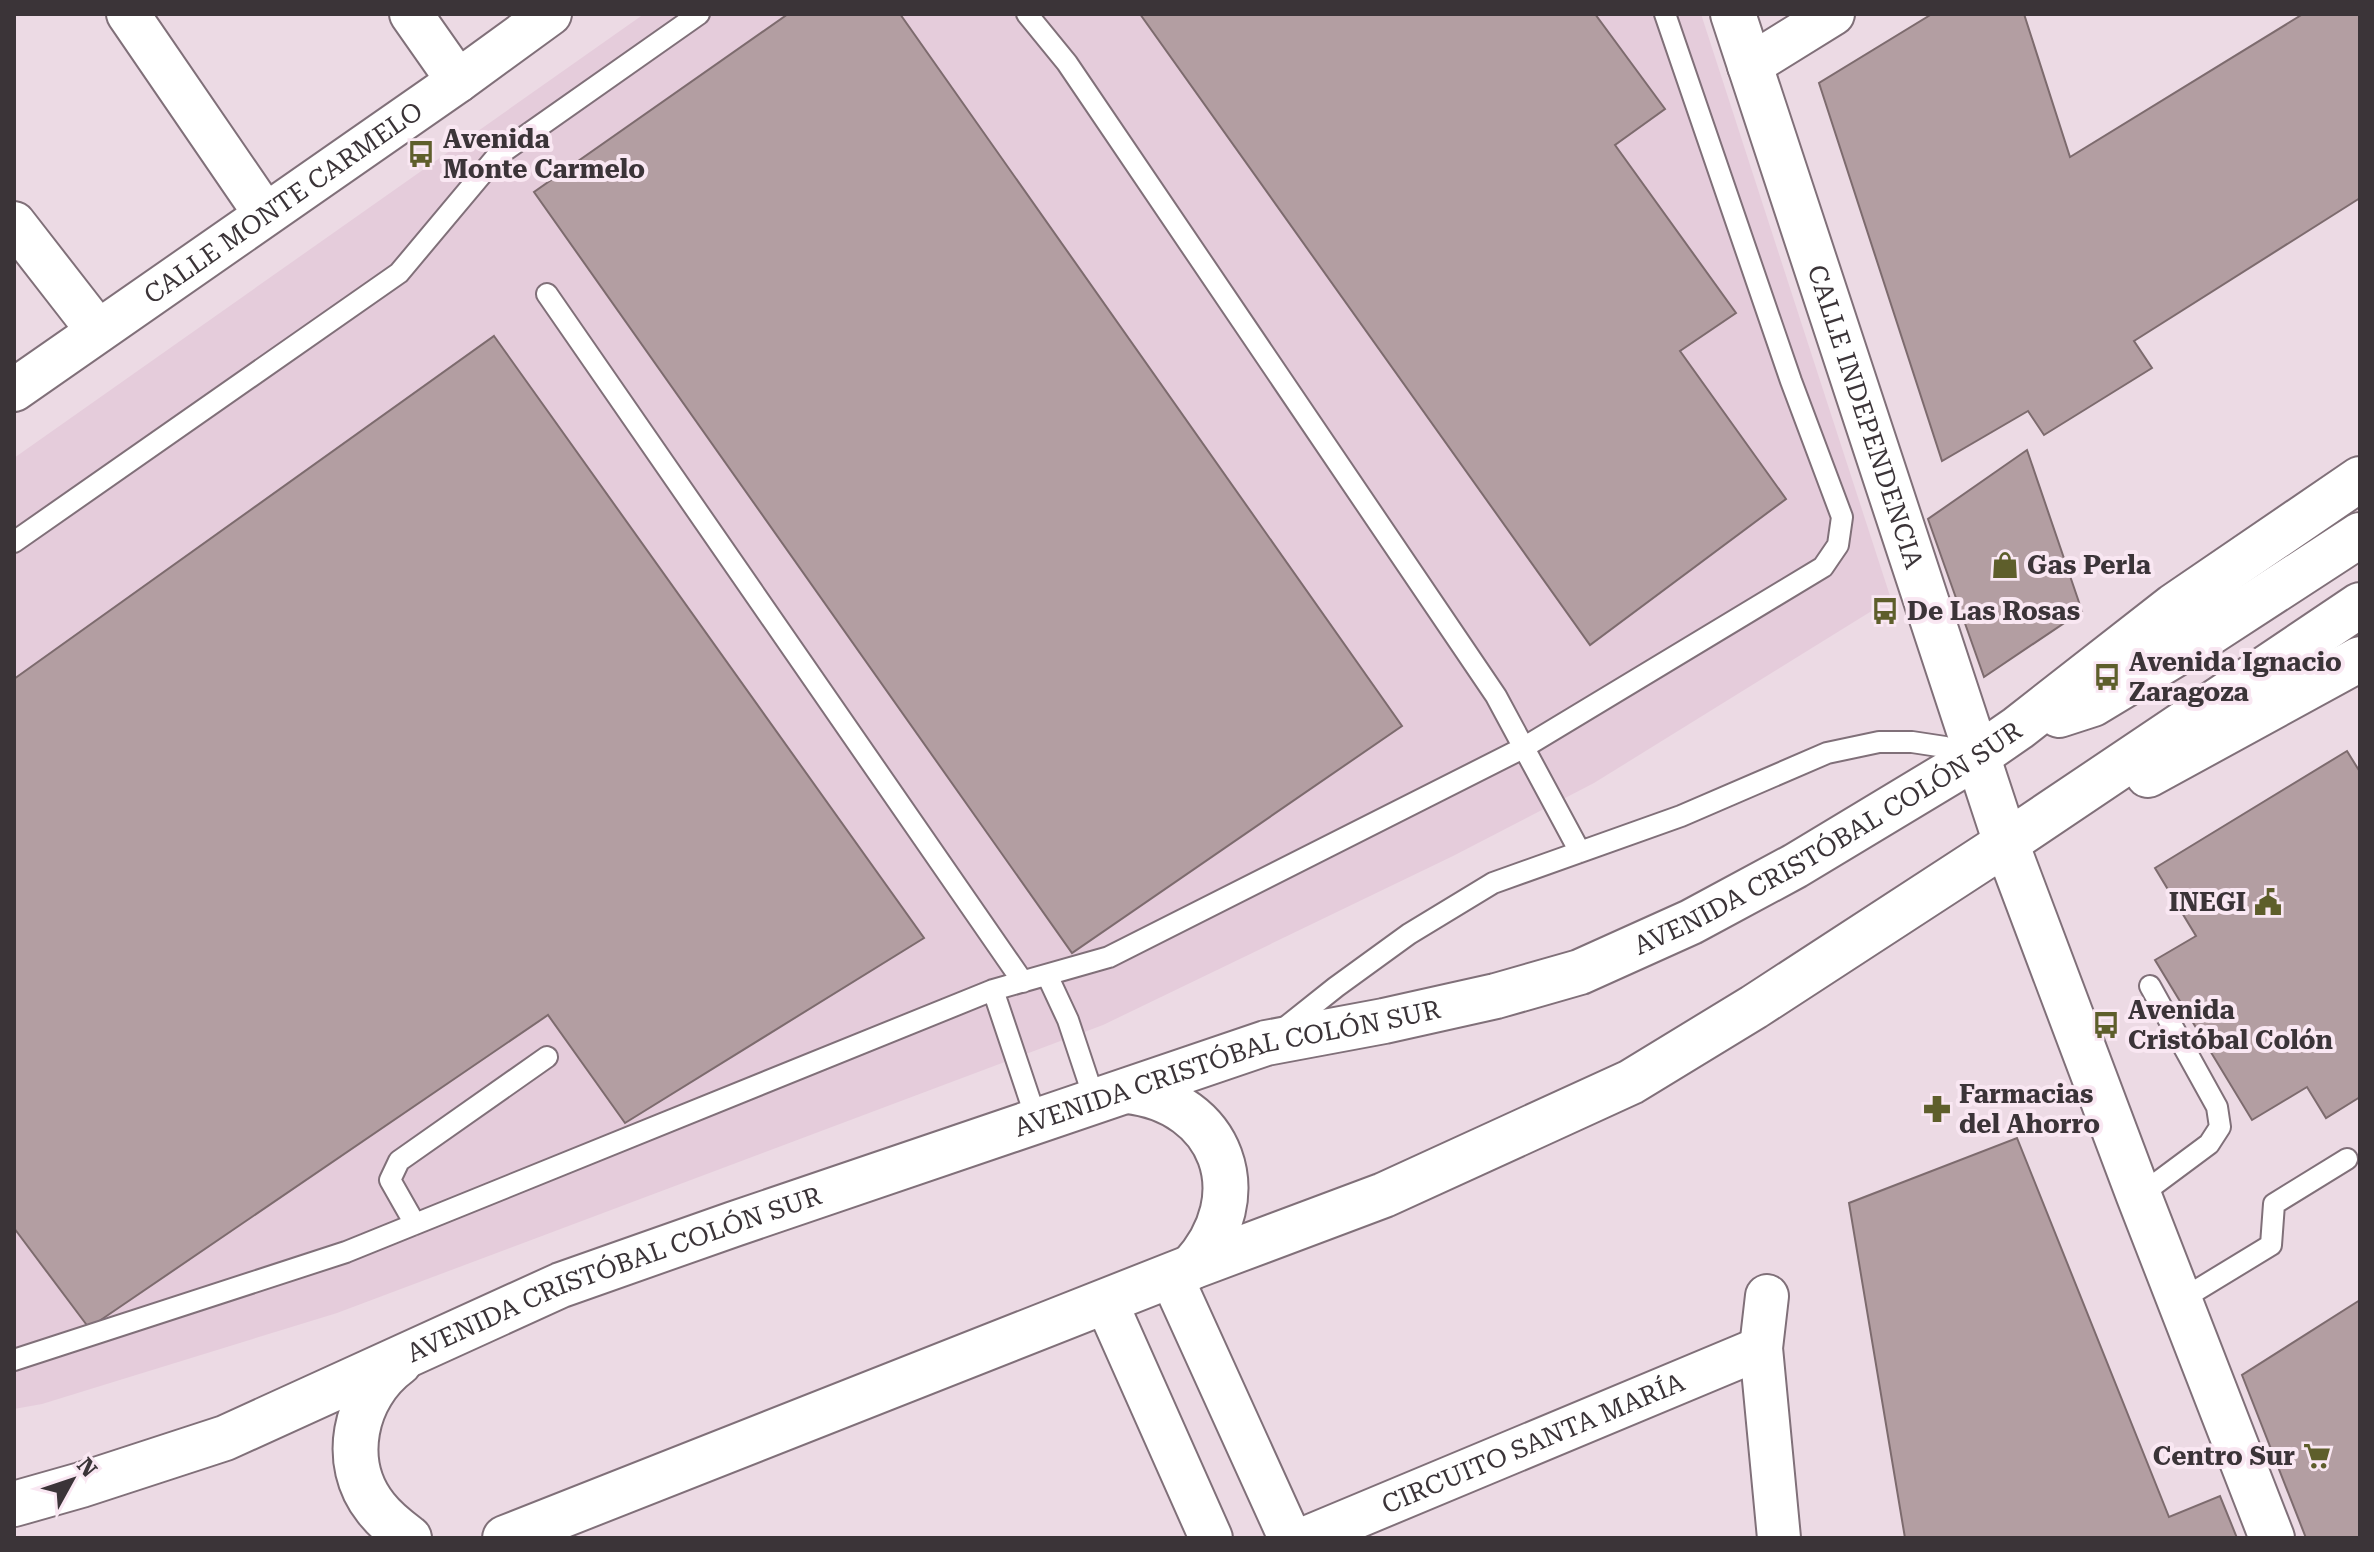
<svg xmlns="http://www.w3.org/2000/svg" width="2374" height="1552" viewBox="0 0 2374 1552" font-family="'Roboto Serif',serif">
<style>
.built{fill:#e5ccdb}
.building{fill:#b39ea2;stroke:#7d6b6e;stroke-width:2}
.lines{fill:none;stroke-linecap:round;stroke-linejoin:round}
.service-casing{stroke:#807079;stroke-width:24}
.minor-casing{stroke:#807079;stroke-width:46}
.tertiary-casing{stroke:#807079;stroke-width:48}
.primary-casing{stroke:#807079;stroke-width:48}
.service{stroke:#fff;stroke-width:20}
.minor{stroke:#fff;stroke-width:42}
.tertiary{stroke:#fff;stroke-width:44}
.primary{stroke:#fff;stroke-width:44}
.labels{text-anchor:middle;stroke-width:8;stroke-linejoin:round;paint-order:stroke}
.poi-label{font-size:26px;font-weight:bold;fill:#3b3438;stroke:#f9e7f2;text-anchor:start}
.street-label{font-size:26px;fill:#3b3438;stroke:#f9e7f2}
</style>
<rect width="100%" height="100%" fill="#ecdae4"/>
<path class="built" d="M644 14H1701L1891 599 1594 783 1453 856 1103 1025 337 1313 42 1404 14 1409V458Z"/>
<path class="building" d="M788 14H900L1402 726 1072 953 534 192Z
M1140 14H1595L1665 109 1615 145 1736 313 1680 351 1786 499 1590 645Z
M1932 14H2024L2070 157 2303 14H2360V198L2134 341 2152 368 2044 435 2028 411 1942 461 1819 83Z
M494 336 924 938 625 1123 548 1015 89 1328 14 1228V679Z
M2027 450 2082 611 1984 677 1928 519Z
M2347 751 2360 772V1097L2326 1118 2307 1087 2252 1120 2155 960 2196 936 2155 868Z
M2017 1138 2169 1517 2220 1496 2237 1538H1905L1849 1203Z
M2360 1300V1538H2306L2242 1375Z"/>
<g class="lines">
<g class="service-casing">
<path id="service" d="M1027 14 1067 63 1496 696 1580 852
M547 294 1023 982
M14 542 399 273 497 156 699 14
M1047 975 1068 1020 1095 1101
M993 990 1037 1121
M1282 1030 1336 987 1409 934 1493 883 1681 816 1827 753 1879 742H1912L1945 747 1972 755
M2139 1196 2209 1144 2220 1127 2217 1107 2150 986
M415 1224 390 1180 399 1161 547 1057
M2179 1301 2271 1245 2274 1204 2347 1159
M14 1360 346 1252 993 990 1109 957 1523 748 1823 567 1838 545 1842 517 1791 381 1665 14"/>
</g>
<g class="minor-casing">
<g id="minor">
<path d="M128 14 265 214"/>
<path d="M411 14 458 81"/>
<path d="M1749 66 1833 14"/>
<path d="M14 223 98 331"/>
<path id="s1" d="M14 390 458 81 550 14"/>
<path d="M1171 1276 1290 1538"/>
<path d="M1767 1296 1761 1348 1779 1538"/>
<path d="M1106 1302 1211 1538"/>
<path id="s2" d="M1306 1538 1761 1348"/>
</g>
</g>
<g class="tertiary-casing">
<g id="tertiary">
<path id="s3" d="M1733 14 2006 843 2139 1196 2272 1538"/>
</g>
</g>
<g class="primary-casing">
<g id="primary">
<path d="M2059 715 2093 704 2194 643 2360 535"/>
<path d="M2148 775 2360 659"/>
<path d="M1127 1091C1223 1102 1257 1196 1192 1267"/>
<path d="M399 1363C354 1396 340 1463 376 1508 386 1521 397 1529 409 1538"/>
<path id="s4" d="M14 1504 81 1485 225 1438 561 1285 734 1224 1266 1043 1384 1021 1496 996 1580 972 1691 922 1795 866 1976 757 2018 728 2174 606 2360 479"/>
<path d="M505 1538 1192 1267 1384 1195 1631 1082 1754 1007 2006 843 2360 605"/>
</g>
</g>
<use href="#service" class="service"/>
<use href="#minor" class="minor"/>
<use href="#tertiary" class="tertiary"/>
<use href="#primary" class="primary"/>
</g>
<defs>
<g id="bus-bare" transform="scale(2.16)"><path d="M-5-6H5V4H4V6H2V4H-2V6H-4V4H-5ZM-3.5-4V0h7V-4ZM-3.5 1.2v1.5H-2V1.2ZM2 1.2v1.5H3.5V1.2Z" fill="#5e5e2b" stroke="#f9e7f2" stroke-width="2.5" paint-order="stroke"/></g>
<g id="shop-bare" transform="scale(2.16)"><path d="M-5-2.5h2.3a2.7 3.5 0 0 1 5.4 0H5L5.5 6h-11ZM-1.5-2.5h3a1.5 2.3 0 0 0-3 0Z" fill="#5e5e2b" stroke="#f9e7f2" stroke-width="2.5" paint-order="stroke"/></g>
<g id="civic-bare" transform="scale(2.16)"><path d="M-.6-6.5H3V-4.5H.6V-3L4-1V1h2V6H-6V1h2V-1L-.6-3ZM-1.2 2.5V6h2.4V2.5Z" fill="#5e5e2b" stroke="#f9e7f2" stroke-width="2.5" paint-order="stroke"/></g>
<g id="pharmacy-bare" transform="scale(2.16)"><path d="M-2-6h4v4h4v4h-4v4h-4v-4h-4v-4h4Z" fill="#5e5e2b" stroke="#f9e7f2" stroke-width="2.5" paint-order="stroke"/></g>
<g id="supermarket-bare" transform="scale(2.16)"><path d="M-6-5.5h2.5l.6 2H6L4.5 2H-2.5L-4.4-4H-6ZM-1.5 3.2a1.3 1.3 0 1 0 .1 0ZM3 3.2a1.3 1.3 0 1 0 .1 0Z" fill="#5e5e2b" stroke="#f9e7f2" stroke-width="2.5" paint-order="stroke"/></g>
</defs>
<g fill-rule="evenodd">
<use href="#bus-bare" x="421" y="154"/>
<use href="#shop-bare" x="2005" y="565"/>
<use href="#bus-bare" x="1885" y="611"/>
<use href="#bus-bare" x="2107" y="677"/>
<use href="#civic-bare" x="2268" y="902"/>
<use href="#bus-bare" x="2106" y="1025"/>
<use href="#pharmacy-bare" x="1937" y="1109"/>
<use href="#supermarket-bare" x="2317" y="1456"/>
</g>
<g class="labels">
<g class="poi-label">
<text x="443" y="148">Avenida<tspan x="443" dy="30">Monte Carmelo</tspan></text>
<text x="2027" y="574">Gas Perla</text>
<text x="1907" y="620">De Las Rosas</text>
<text x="2129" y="671">Avenida Ignacio<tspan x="2129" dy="30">Zaragoza</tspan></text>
<text x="2246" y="911" text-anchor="end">INEGI</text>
<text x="2128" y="1019">Avenida<tspan x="2128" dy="30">Cristóbal Colón</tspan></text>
<text x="1959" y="1103">Farmacias<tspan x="1959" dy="30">del Ahorro</tspan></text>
<text x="2295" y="1465" text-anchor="end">Centro Sur</text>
</g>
<g class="street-label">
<text dy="9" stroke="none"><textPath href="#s1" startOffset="328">CALLE MONTE CARMELO</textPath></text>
<text dy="9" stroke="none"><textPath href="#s3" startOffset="424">CALLE INDEPENDENCIA</textPath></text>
<text dy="9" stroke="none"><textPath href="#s4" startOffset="1940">AVENIDA CRISTÓBAL COLÓN SUR</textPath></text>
<text dy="9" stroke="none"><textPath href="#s4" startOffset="1292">AVENIDA CRISTÓBAL COLÓN SUR</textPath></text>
<text dy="9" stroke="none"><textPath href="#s4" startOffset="644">AVENIDA CRISTÓBAL COLÓN SUR</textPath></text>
<text dy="9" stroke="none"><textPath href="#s2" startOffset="246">CIRCUITO SANTA MARÍA</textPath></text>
</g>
</g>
<rect width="2374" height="1552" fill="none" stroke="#3b3438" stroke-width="32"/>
<g transform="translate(72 1480) rotate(50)" stroke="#f9e7f2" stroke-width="6" paint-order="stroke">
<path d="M0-6L14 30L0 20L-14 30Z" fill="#3b3438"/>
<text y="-12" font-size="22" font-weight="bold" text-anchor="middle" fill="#3b3438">N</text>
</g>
</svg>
